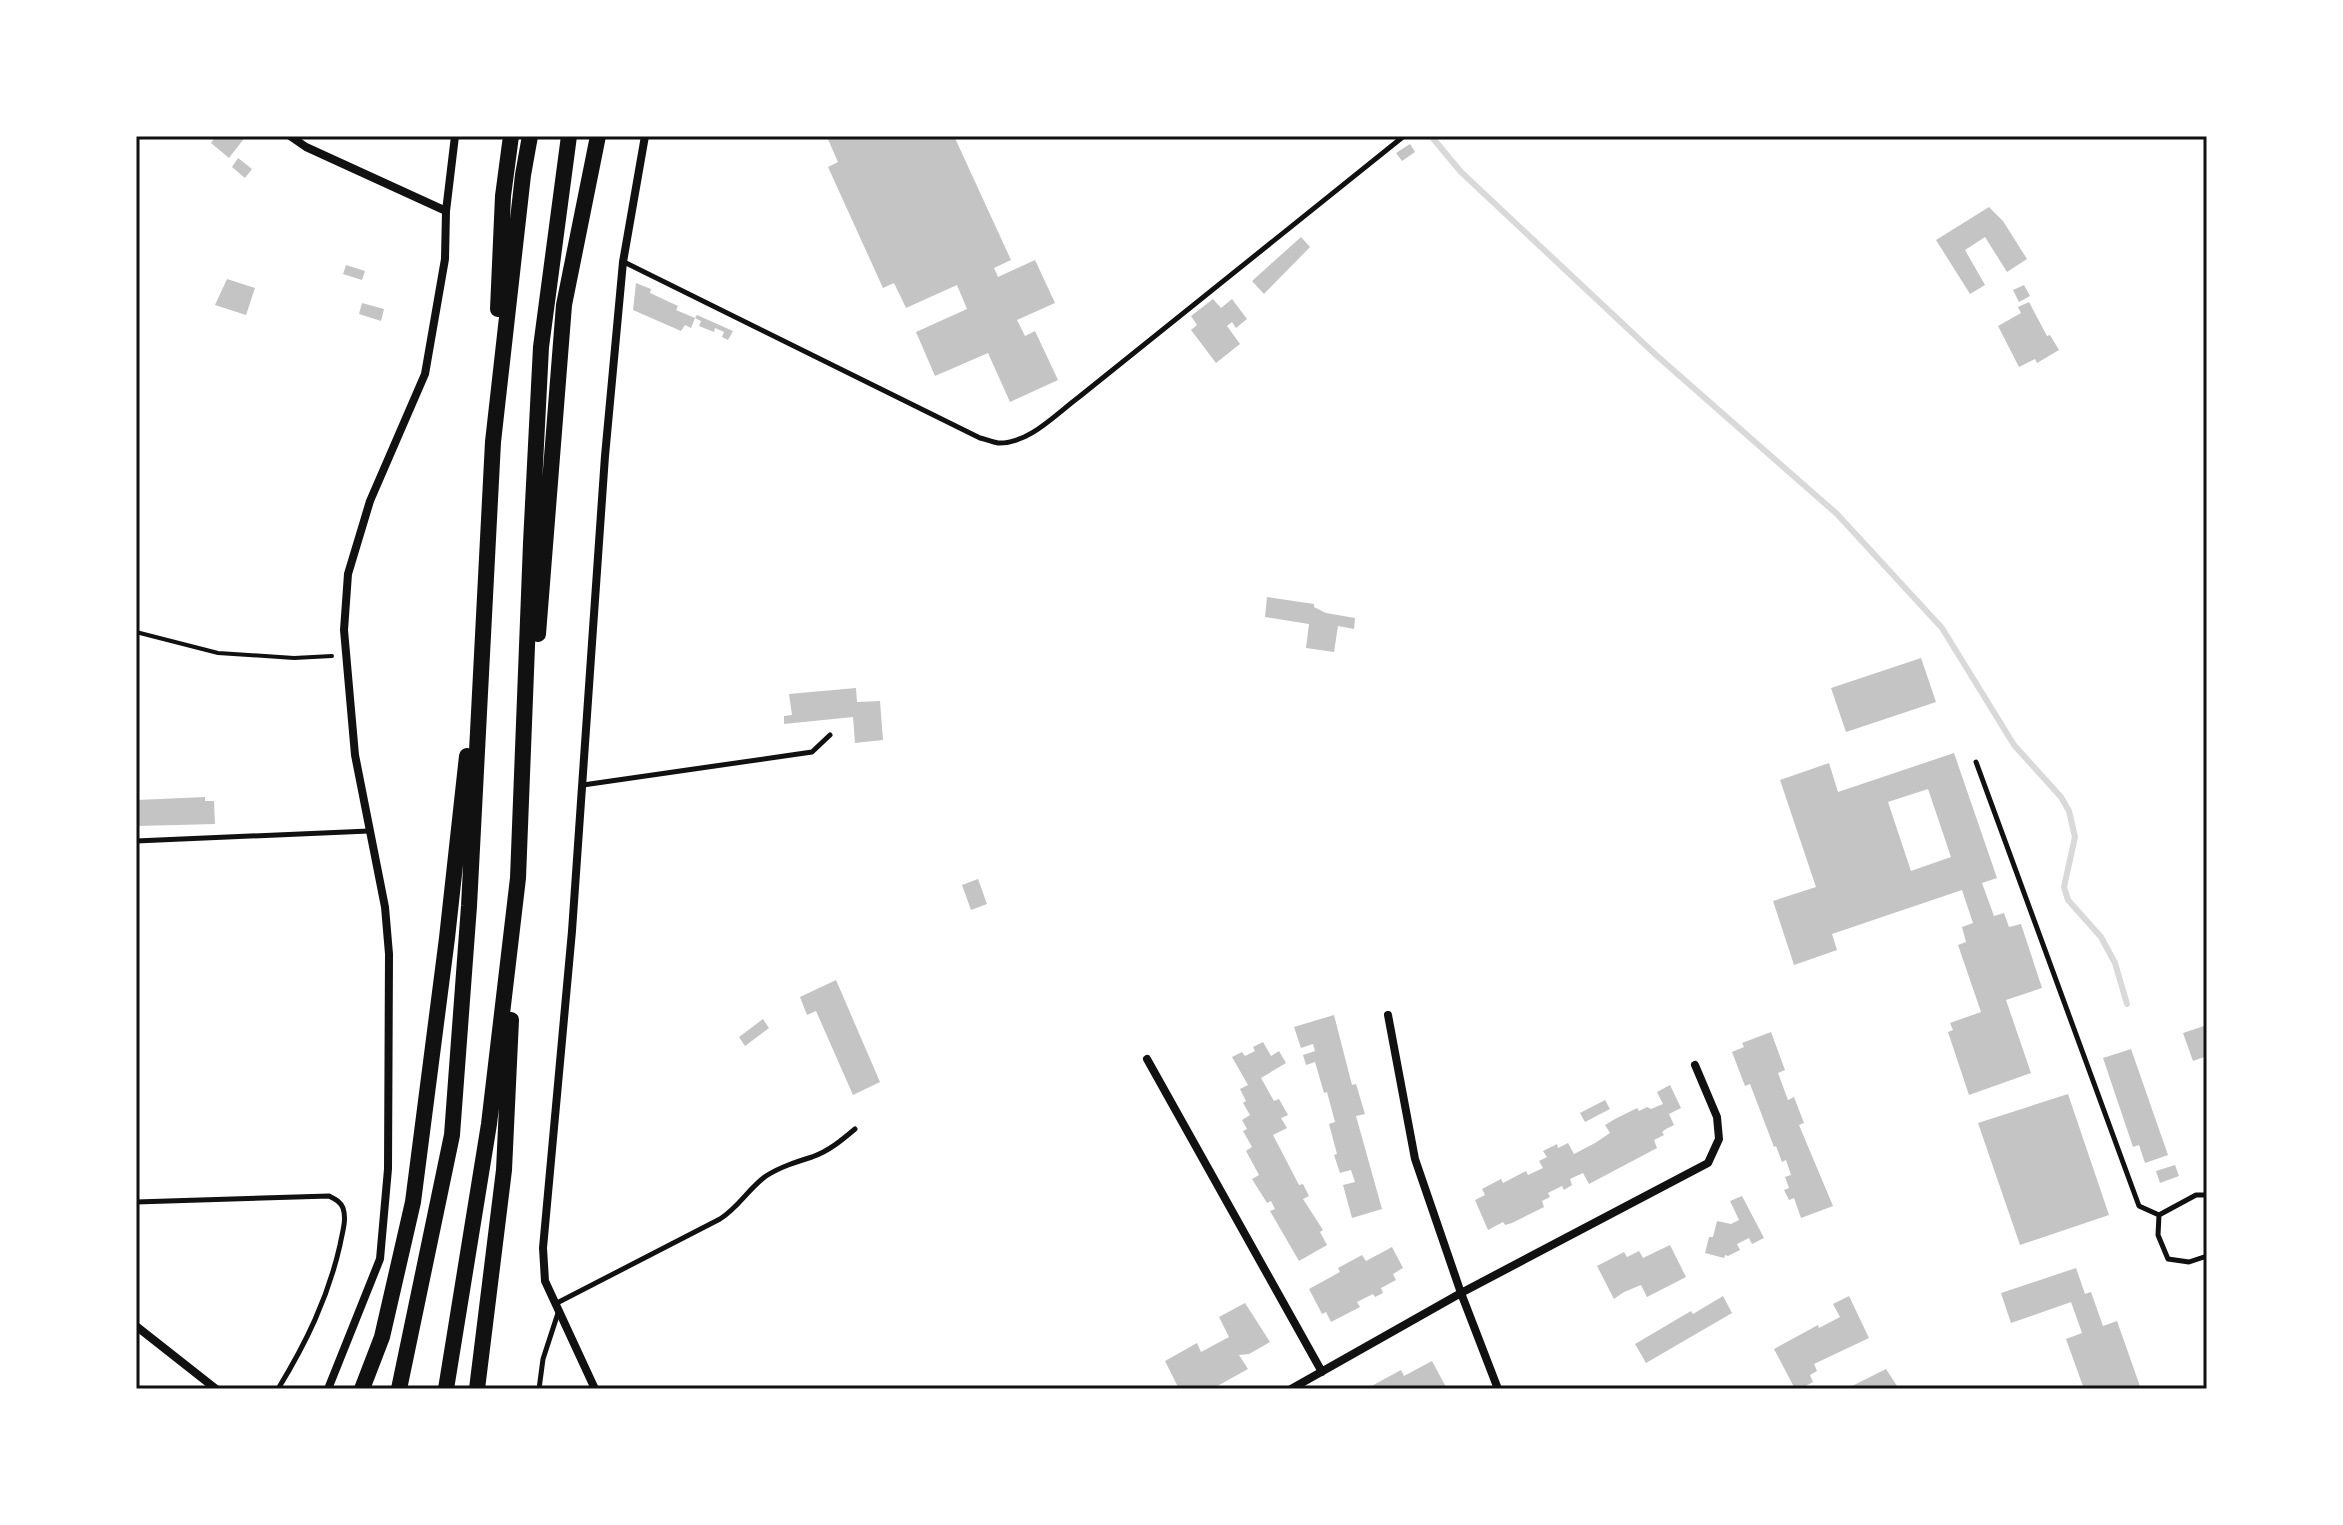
<svg xmlns="http://www.w3.org/2000/svg" width="2343" height="1525" viewBox="0 0 2343 1525" font-family="'Crimson Pro',serif">
<style>
.lines{fill:none;stroke-linecap:round;stroke-linejoin:round}
.stream{stroke:#d9d9d9;stroke-width:6}
.building{fill:#c4c4c4;fill-rule:evenodd}
.path{stroke:#111;stroke-width:4}
.service{stroke:#111;stroke-width:5}
.minor{stroke:#111;stroke-width:8}
.trunk{stroke:#111;stroke-width:16}
.neatline{fill:none;stroke:#111;stroke-width:3}
</style>
<rect width="100%" height="100%" fill="#fff"/>
<g class="lines">
<path class="stream" d="M1431 136 1461 172 1656 355 1837 514 1942 628 2014 745 2061 797 2069 811 2075 837 2064 887 2068 900 2101 937 2115 963 2127 1004"/>
</g>
<path class="building" d="M216 136H246L229 158 211 143Z
M954 136 1011 260 994 268 998 277 1035 260 1055 303 1017 320 1025 336 1035 331 1058 380 1010 402 988 353 935 376 916 332 967 309 957 285 906 308 894 283 883 288 828 167 838 162 827 137 829 136Z
M1410 144 1415 152 1402 161 1396 153Z
M238 158 252 169 245 178 232 167Z
M1989 207 2003 221 2027 259 2007 272 1985 237 1965 250 1985 285 1970 294 1936 240Z
M1301 237 1310 247 1264 294 1252 281Z
M346 265 365 271 362 280 343 274Z
M227 279 255 288 246 315 215 305Z
M636 283 651 289 650 293 678 306 676 310 695 318 697 315 733 331 728 340 722 337 724 332 715 328 714 332 699 326 701 321 695 318 691 328 685 325 681 331 633 310Z
M2024 285 2030 296 2019 302 2013 290Z
M1213 299 1221 308 1232 299 1247 319 1236 328 1232 322 1227 326 1240 344 1216 363 1191 330 1197 325 1191 316Z
M2029 302 2047 336 2050 335 2059 350 2037 363 2035 359 2019 367 1998 326 2021 313 2018 307Z
M362 303 384 309 381 321 359 314Z
M1267 597 1314 604V607L1326 613 1355 618 1354 629 1338 626 1334 652 1306 648 1309 624 1265 617Z
M1921 658 1936 702 1846 732 1831 688Z
M856 688 857 702 880 701 883 740 855 743 853 717 784 724V716L792 715 789 694Z
M1954 753 1997 878 1982 883 1994 916 2004 913 2009 927 2021 924 2042 988 2006 1000 2031 1073 1969 1095 1948 1032 1953 1030 1950 1023 1981 1012 1958 945 1966 942 1962 927 1973 923 1962 890 1832 934 1837 950 1794 965 1773 901 1816 887 1780 780 1829 763 1838 792ZM1928 789 1951 857 1911 871 1888 802Z
M205 797V801H214L215 824 137 826V800Z
M978 879 987 904 971 910 962 885Z
M836 980 880 1082 853 1095 816 1011 807 1015 800 997Z
M1334 1015 1352 1085 1356 1084 1365 1114 1356 1116 1382 1209 1352 1218 1343 1185 1355 1182 1351 1170 1340 1173 1334 1155 1337 1154 1329 1124 1335 1122 1327 1092 1324 1093 1315 1062 1306 1065 1303 1055 1315 1051 1313 1044 1301 1048 1294 1027Z
M763 1019 769 1028 745 1046 739 1037Z
M2207 1025V1056L2193 1061 2183 1033Z
M1771 1032 1785 1070 1778 1073 1788 1100 1794 1097 1804 1123 1799 1125 1833 1206 1801 1218 1794 1198 1789 1200 1784 1190 1789 1188 1785 1177 1791 1175 1786 1160 1782 1162 1776 1146 1774 1147 1750 1084 1745 1086 1732 1052 1744 1047 1742 1043Z
M1263 1042 1271 1056 1279 1051 1286 1063 1261 1078 1274 1101 1279 1099 1288 1115 1281 1118 1287 1128 1273 1135 1299 1185 1303 1184 1309 1196 1303 1199 1323 1230 1320 1232 1327 1245 1299 1261 1270 1211 1275 1209 1271 1201 1267 1203 1252 1179 1259 1175 1246 1151 1252 1147 1243 1131 1247 1129 1242 1120 1250 1115 1243 1103 1246 1101 1240 1089 1248 1085 1232 1057 1242 1052 1245 1056 1255 1051 1253 1047Z
M2131 1049 2168 1155 2145 1163 2139 1145 2133 1147 2103 1058Z
M1670 1085 1681 1108 1669 1114 1674 1125 1666 1129 1662 1132 1664 1135 1654 1140 1657 1148 1589 1184 1583 1173 1570 1179 1572 1185 1564 1190 1562 1186 1548 1193 1550 1197 1542 1201 1544 1207 1512 1223 1505 1225 1503 1222 1488 1230 1475 1200 1485 1195 1482 1189 1501 1179 1503 1183 1526 1171 1528 1175 1543 1168 1539 1161 1547 1157 1543 1151 1557 1144 1558 1148 1568 1143 1574 1154 1595 1143 1610 1133 1605 1125 1615 1119 1637 1108 1639 1111 1647 1107 1651 1109 1663 1104 1657 1092Z
M2068 1094 2109 1215 2020 1245 1978 1123Z
M1605 1100 1610 1109 1585 1122 1580 1113Z
M2175 1165 2179 1176 2160 1183 2156 1171Z
M1742 1196 1764 1238 1752 1244 1749 1238 1737 1244 1740 1250 1728 1256 1725 1255 1724 1258 1705 1253 1709 1237H1713L1717 1221 1731 1224 1739 1220 1730 1201Z
M1670 1245 1686 1277 1647 1297 1641 1285 1624 1292 1614 1299 1597 1266 1624 1252 1627 1257 1639 1251 1643 1258Z
M1392 1247 1403 1268 1393 1274 1396 1280 1381 1288 1383 1293 1375 1297 1373 1294 1357 1302 1360 1307 1331 1322 1326 1312 1322 1314 1309 1289 1340 1272 1338 1268 1362 1255 1366 1261Z
M2076 1268 2085 1294 2091 1292 2103 1326 2117 1321 2141 1389H2084L2066 1339 2082 1333 2071 1302 2011 1323 2001 1293Z
M1723 1296 1732 1313 1646 1363 1635 1344 1691 1311 1693 1314Z
M1849 1296 1869 1338 1814 1364 1817 1371 1810 1375 1813 1382 1800 1389H1795L1774 1349 1818 1325 1819 1328 1840 1317 1833 1304Z
M1245 1303 1270 1342 1249 1354 1239 1355 1248 1369 1212 1389H1179L1165 1361 1197 1343 1201 1352 1229 1337 1219 1317Z
M1432 1361 1447 1389H1366L1401 1370 1404 1376Z
M1886 1369 1899 1389H1854L1852 1386Z"/>
<g class="lines">
<path class="path" d="M136 632 218 653 294 658 332 656"/>
<path class="service" d="M624 262 980 438C985 439 992 442 998 443 1029 444 1056 414 1079 397L1404 136
M1976 762 2139 1206 2159 1215
M583 785 812 752 830 735
M136 841 369 831
M2207 1195H2196L2159 1215 2158 1235 2168 1259 2189 1262 2207 1256
M136 1202 329 1196C335 1199 340 1201 343 1208 347 1220 342 1233 340 1245 328 1298 306 1343 278 1389
M555 1304 720 1219C739 1207 748 1189 766 1176 780 1167 796 1162 812 1157 829 1151 842 1140 855 1129
M539 1389 543 1359 558 1313"/>
<path class="minor" d="M290 136 306 147 446 211
M1388 1015 1415 1159 1461 1293 1498 1389
M1147 1059 1322 1372
M136 1326 216 1389
M328 1389 380 1259 388 1169 389 954 385 907 355 755 344 630 348 574 370 501 425 374 445 259 446 211 455 136
M595 1389 545 1281 543 1248 572 931 605 456 623 262 645 136
M1291 1389 1461 1293 1708 1163 1719 1139 1717 1117 1695 1065"/>
<path class="trunk" d="M498 309 503 196 511 136
M538 634 564 305 598 136
M362 1389 382 1337 413 1202 447 938 467 756
M399 1389 452 1135 469 906 493 442 523 175 530 136
M446 1389 489 1124 518 878 531 543 541 347 569 136
M477 1389 504 1170 511 1020"/>
</g>
<rect width="2343" height="1525" fill="none" stroke="#ffffff" stroke-width="276"/>
<rect x="138" y="138" width="2067" height="1249" class="neatline"/>
</svg>
